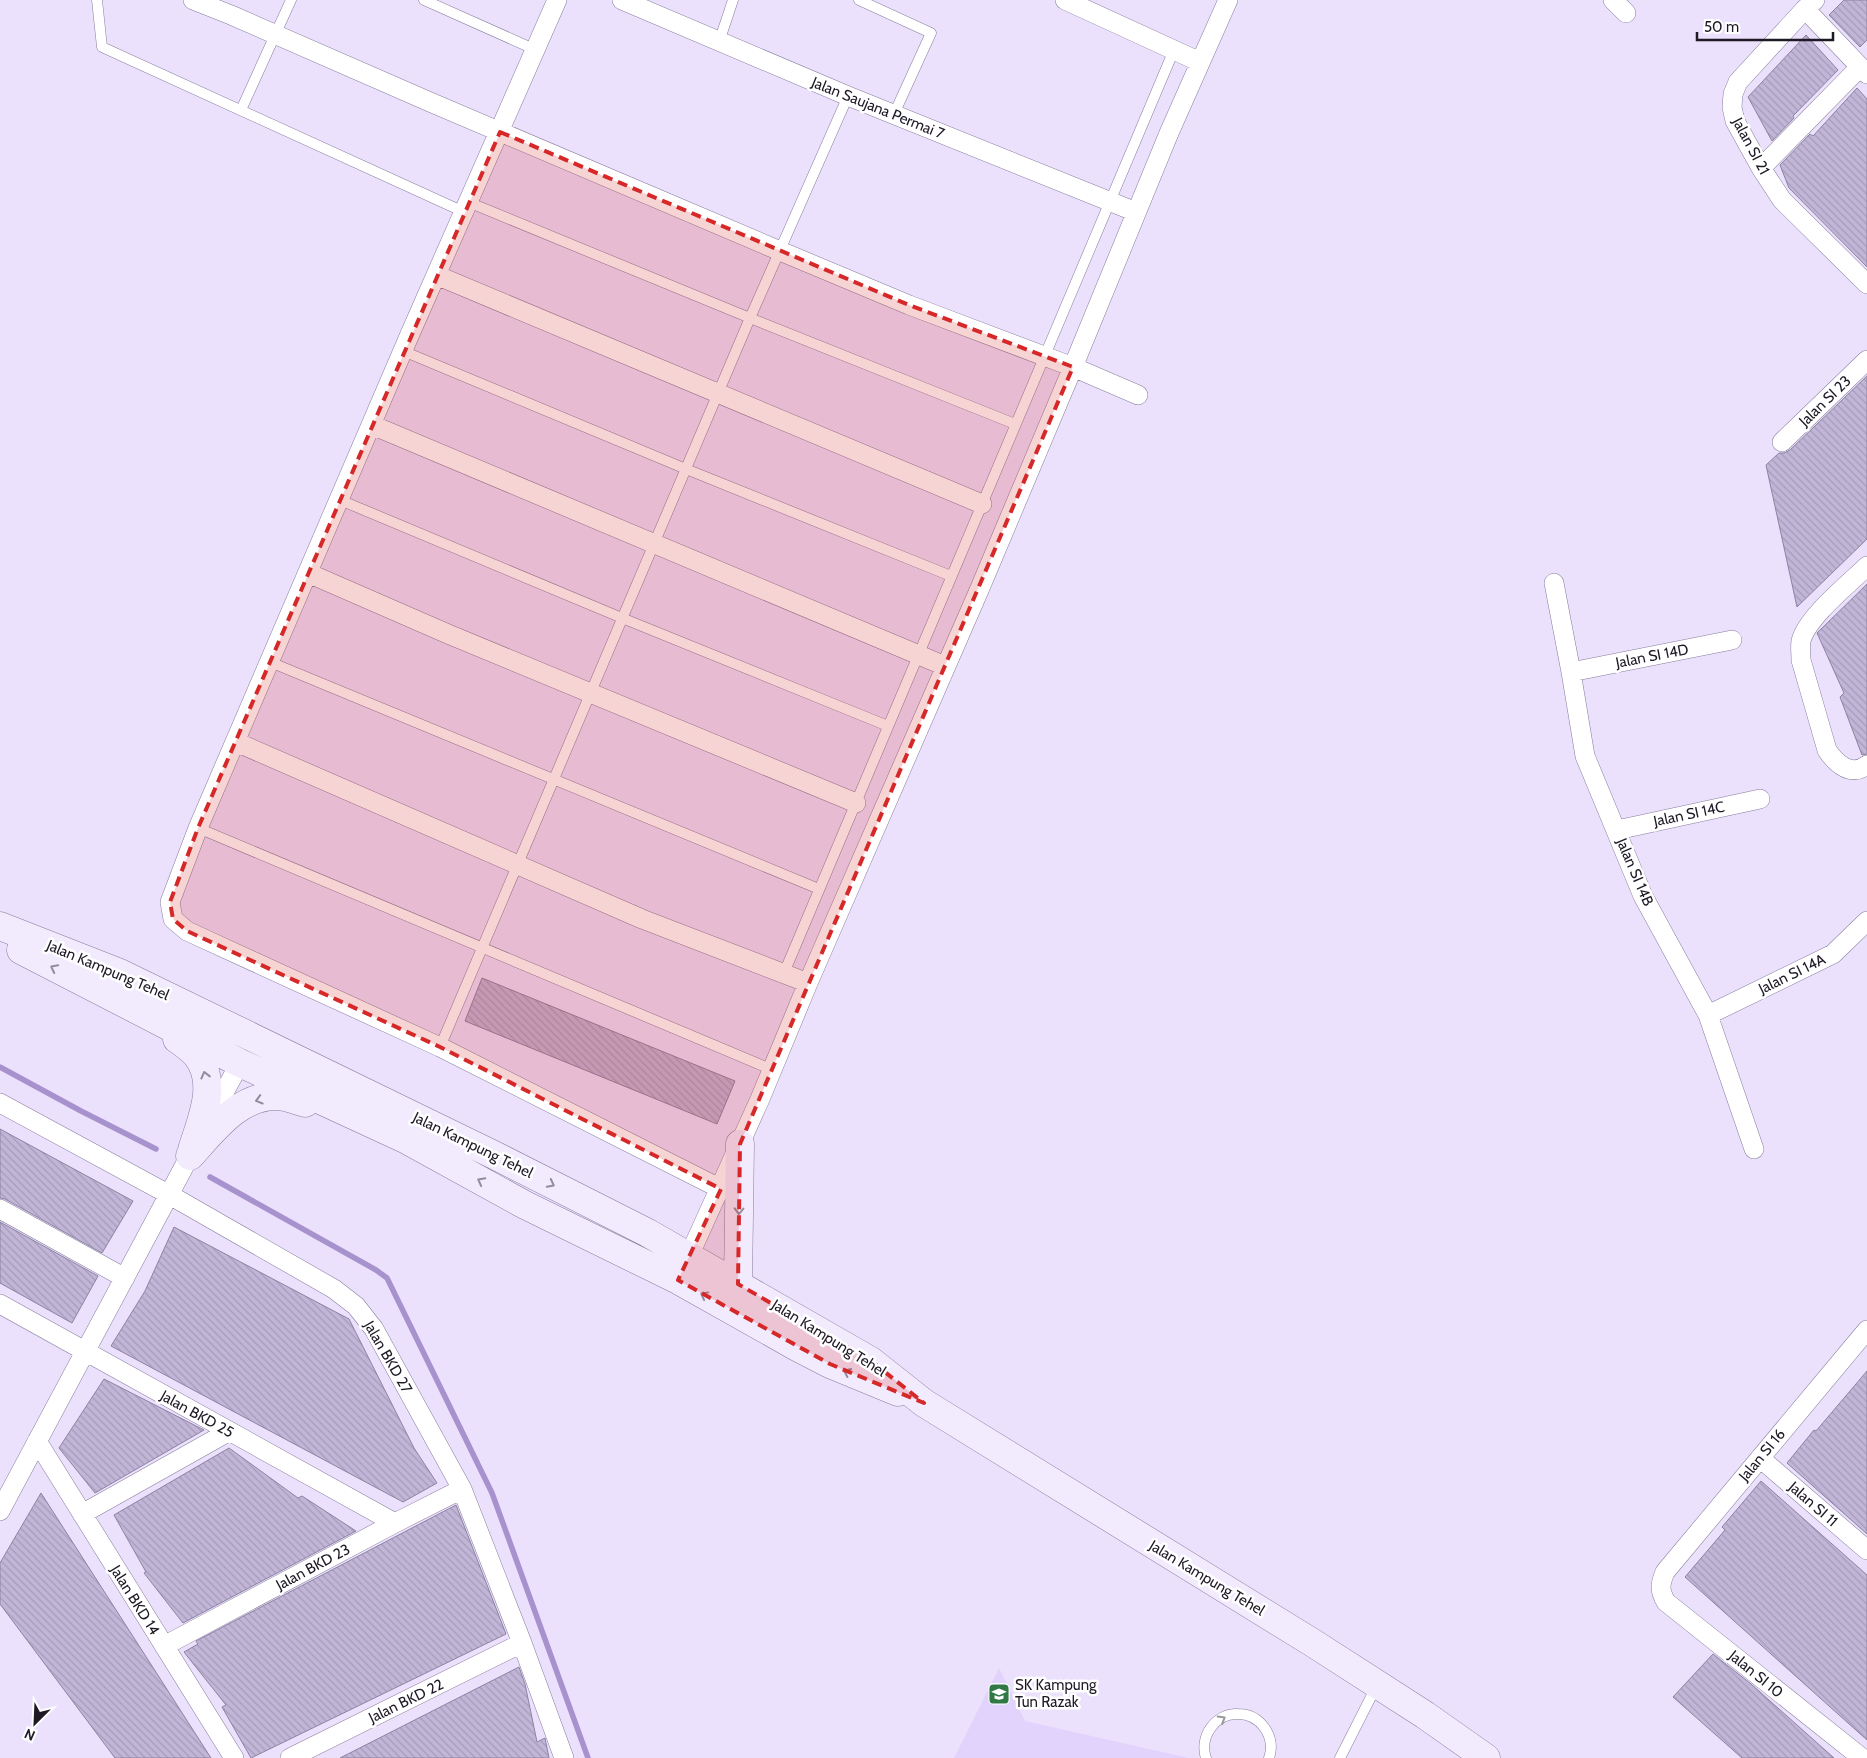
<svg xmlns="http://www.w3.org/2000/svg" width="1867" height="1758" viewBox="0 0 1867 1758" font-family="Cabin,sans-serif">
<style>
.built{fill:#e1d3fc}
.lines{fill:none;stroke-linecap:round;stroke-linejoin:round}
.stream{stroke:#a792cd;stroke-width:5.5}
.building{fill:url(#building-back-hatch);stroke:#8d82a1}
.lane-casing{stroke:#887d9c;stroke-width:11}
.street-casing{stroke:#887d9c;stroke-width:20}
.secondary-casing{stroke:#887d9c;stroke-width:29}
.lane{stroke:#fff;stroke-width:10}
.street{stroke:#fff;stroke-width:19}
.secondary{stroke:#f2ebfe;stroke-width:28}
.oneway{stroke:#938c9c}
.oneway2{stroke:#9a989d}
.marked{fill:#d62828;fill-opacity:0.2;stroke:#d62828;stroke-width:4;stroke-dasharray:10 6;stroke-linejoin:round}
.labels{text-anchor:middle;stroke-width:5;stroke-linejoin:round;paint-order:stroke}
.street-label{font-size:15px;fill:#1e1925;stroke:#fff}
.poi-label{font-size:15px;fill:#1e1925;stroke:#fff;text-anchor:start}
</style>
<defs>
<pattern id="building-back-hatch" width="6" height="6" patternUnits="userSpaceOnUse" patternTransform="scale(1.25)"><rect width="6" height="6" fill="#c1b6d7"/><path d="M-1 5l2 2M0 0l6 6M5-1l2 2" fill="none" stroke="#a59cb8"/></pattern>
</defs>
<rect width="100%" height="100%" fill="#ebe1fd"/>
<path class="built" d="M999 1668 1025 1721 1189 1758H954Z"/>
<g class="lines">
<path class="stream" d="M0 1067 81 1111 156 1149
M210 1177 376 1270 387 1278 492 1493 588 1758"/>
</g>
<path class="building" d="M1844 0H1867V40L1860 47 1829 15Z
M1806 35 1838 70 1793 116 1794 118 1772 141 1748 97Z
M1857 88 1867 99V267L1789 188 1780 165 1810 134 1813 136Z
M1867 376V539L1797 607 1766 465 1779 453H1784L1790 450Z
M1867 584V754L1862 755 1840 697 1844 693 1817 633Z
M482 978 735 1081 717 1124 465 1021Z
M0 1129 133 1201 102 1253 5 1199 0 1198Z
M0 1222 98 1276 72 1323 0 1283Z
M174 1227 349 1319 414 1448 437 1483 403 1502 111 1346 145 1291Z
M1867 1371V1534L1787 1463 1814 1430 1816 1431Z
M104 1379 204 1430 95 1493 59 1448Z
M229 1448 298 1498 302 1496 356 1531 183 1623 144 1573 146 1572 114 1515Z
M1761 1481 1867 1575V1740L1685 1577 1725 1530 1722 1527Z
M41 1493 211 1758H115L0 1604V1563Z
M456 1505 506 1634 251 1758 222 1707 226 1705 184 1652 198 1644 196 1641Z
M1713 1654 1751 1684 1834 1758H1742L1673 1697Z
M519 1667 525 1684 537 1742 545 1738 549 1758H340Z"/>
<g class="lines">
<g class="lane-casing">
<path id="lane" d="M97 0 102 47 464 212
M424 0 536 50
M859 0 931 33 894 114
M719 42 733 0
M241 110 291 0
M468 202 750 318 1015 424
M403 351 686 469 951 576
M340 500 622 618 888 726
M270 662 819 889
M198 828 773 1070
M784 973 1174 50
M440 1047 750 318 848 96
M1206 1758C1199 1737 1215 1713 1238 1714 1261 1714 1276 1737 1269 1758
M1340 1758 1377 1685"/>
</g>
<g class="street-casing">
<path id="street" d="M193 0 231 15 430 102 780 251 909 305 1073 367 1138 395
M557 0 410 334 198 828 170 902 173 919 187 931 440 1047 721 1189
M622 0 848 96 1136 212
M1065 0 1200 62
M1613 0 1626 13
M1815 0 1805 9 1738 82 1733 94 1732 107 1735 121 1761 168 1782 200 1867 284
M1805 9 1867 74
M1761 168 1860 67
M436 275 982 504
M372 425 945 666
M1782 442 1867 360
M1867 566C1849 584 1807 617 1801 641 1800 647 1801 653 1801 660L1827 750C1836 764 1851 777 1867 765
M308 573 448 634 856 803
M1554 583 1571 672 1585 756 1643 896 1708 1015 1754 1149
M1571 672 1732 640
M236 742 642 919 808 983
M1617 830 1760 799
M1708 1015 1833 954 1867 921
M0 1103 168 1194 334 1289 356 1306 374 1329 462 1489 522 1643 564 1758
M208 1122 240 1063
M0 1209 125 1278
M684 1267 760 1099 808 983 980 588 1073 367 1169 133 1228 0
M0 1304 395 1523
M37 1441 234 1758
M1760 1458 1867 1550
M0 1511 195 1146
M82 1514 228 1432
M164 1646 395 1523 462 1489
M290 1758 522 1643
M1862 1758 1666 1602C1659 1590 1660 1584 1665 1572L1867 1330"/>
</g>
<g class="secondary-casing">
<path id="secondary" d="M0 926 120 973 492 1154 648 1233 871 1361 924 1403 1313 1643 1425 1715 1486 1758
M21 950 240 1063 405 1139 525 1205 678 1280 797 1347 830 1364 898 1392
M177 1039C184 1044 193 1050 198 1057 218 1085 201 1120 192 1150
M190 1156C214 1130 239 1095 278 1096 286 1096 297 1101 305 1103
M738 1284 740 1144"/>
</g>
<use href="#lane" class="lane"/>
<use href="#street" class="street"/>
<use href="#secondary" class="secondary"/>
</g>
<defs><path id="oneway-chevron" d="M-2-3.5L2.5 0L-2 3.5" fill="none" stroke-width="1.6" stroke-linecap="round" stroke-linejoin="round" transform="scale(1.25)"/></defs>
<g class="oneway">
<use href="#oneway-chevron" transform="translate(54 968) rotate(-153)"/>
<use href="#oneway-chevron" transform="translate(205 1075) rotate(-104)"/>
<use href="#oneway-chevron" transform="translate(259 1100) rotate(164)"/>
<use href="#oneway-chevron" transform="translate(481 1181) rotate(-152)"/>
<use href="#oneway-chevron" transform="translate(551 1184) rotate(27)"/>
<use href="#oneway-chevron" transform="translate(739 1211) rotate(91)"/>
<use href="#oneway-chevron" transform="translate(704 1295) rotate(-151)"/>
<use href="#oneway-chevron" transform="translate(847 1372) rotate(-155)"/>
</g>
<use class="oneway2" href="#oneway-chevron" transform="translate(1222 1719) rotate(-31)"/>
<path class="marked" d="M500 132 909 305 1073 367 740 1144 738 1284 871 1361 924 1403 830 1364 678 1280 721 1189 440 1047 187 931 173 919 170 902 198 828Z"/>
<defs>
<g id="school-square" transform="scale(1.125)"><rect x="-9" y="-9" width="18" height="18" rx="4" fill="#307947" stroke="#fff"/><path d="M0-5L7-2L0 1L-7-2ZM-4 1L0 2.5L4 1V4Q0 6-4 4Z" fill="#fff"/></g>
</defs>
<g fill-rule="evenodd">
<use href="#school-square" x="999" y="1694"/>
</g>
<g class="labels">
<g class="street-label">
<text transform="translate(878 108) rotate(22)" y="5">Jalan Saujana Permai 7</text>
<text transform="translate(1751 146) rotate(62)" y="5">Jalan SI 21</text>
<text transform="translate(1825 401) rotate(-44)" y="5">Jalan SI 23</text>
<text transform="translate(1652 656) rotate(-11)" y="5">Jalan SI 14D</text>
<text transform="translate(1689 814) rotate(-12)" y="5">Jalan SI 14C</text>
<text transform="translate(1635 872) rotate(67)" y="5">Jalan SI 14B</text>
<text transform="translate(108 970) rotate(23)" y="5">Jalan Kampung Tehel</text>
<text transform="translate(1792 974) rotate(-26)" y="5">Jalan SI 14A</text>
<text transform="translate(473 1145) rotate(26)" y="5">Jalan Kampung Tehel</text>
<text transform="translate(829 1338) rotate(32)" y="5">Jalan Kampung Tehel</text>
<text transform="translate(388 1357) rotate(60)" y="5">Jalan BKD 27</text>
<text transform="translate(197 1414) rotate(29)" y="5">Jalan BKD 25</text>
<text transform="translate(1762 1455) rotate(-50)" y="5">Jalan SI 16</text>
<text transform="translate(1813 1504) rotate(41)" y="5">Jalan SI 11</text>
<text transform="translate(313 1567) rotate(-28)" y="5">Jalan BKD 23</text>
<text transform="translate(1207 1578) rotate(31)" y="5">Jalan Kampung Tehel</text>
<text transform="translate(135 1600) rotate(58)" y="5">Jalan BKD 14</text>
<text transform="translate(1756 1674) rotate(39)" y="5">Jalan SI 10</text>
<text transform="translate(406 1701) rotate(-26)" y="5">Jalan BKD 22</text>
</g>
<g class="poi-label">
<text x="1015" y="1690">SK Kampung<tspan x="1015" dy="17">Tun Razak</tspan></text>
</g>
</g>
<g transform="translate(35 1723) rotate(204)" stroke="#ffffff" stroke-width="4" paint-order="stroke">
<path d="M0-4L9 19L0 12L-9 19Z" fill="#1e1925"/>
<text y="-8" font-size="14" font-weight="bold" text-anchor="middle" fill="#1e1925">N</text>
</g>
<path d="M1697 32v8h136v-8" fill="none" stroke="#1e1925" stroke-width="2.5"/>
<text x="1704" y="32" font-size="15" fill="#1e1925" stroke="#ffffff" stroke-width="4" paint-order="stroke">50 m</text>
</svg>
